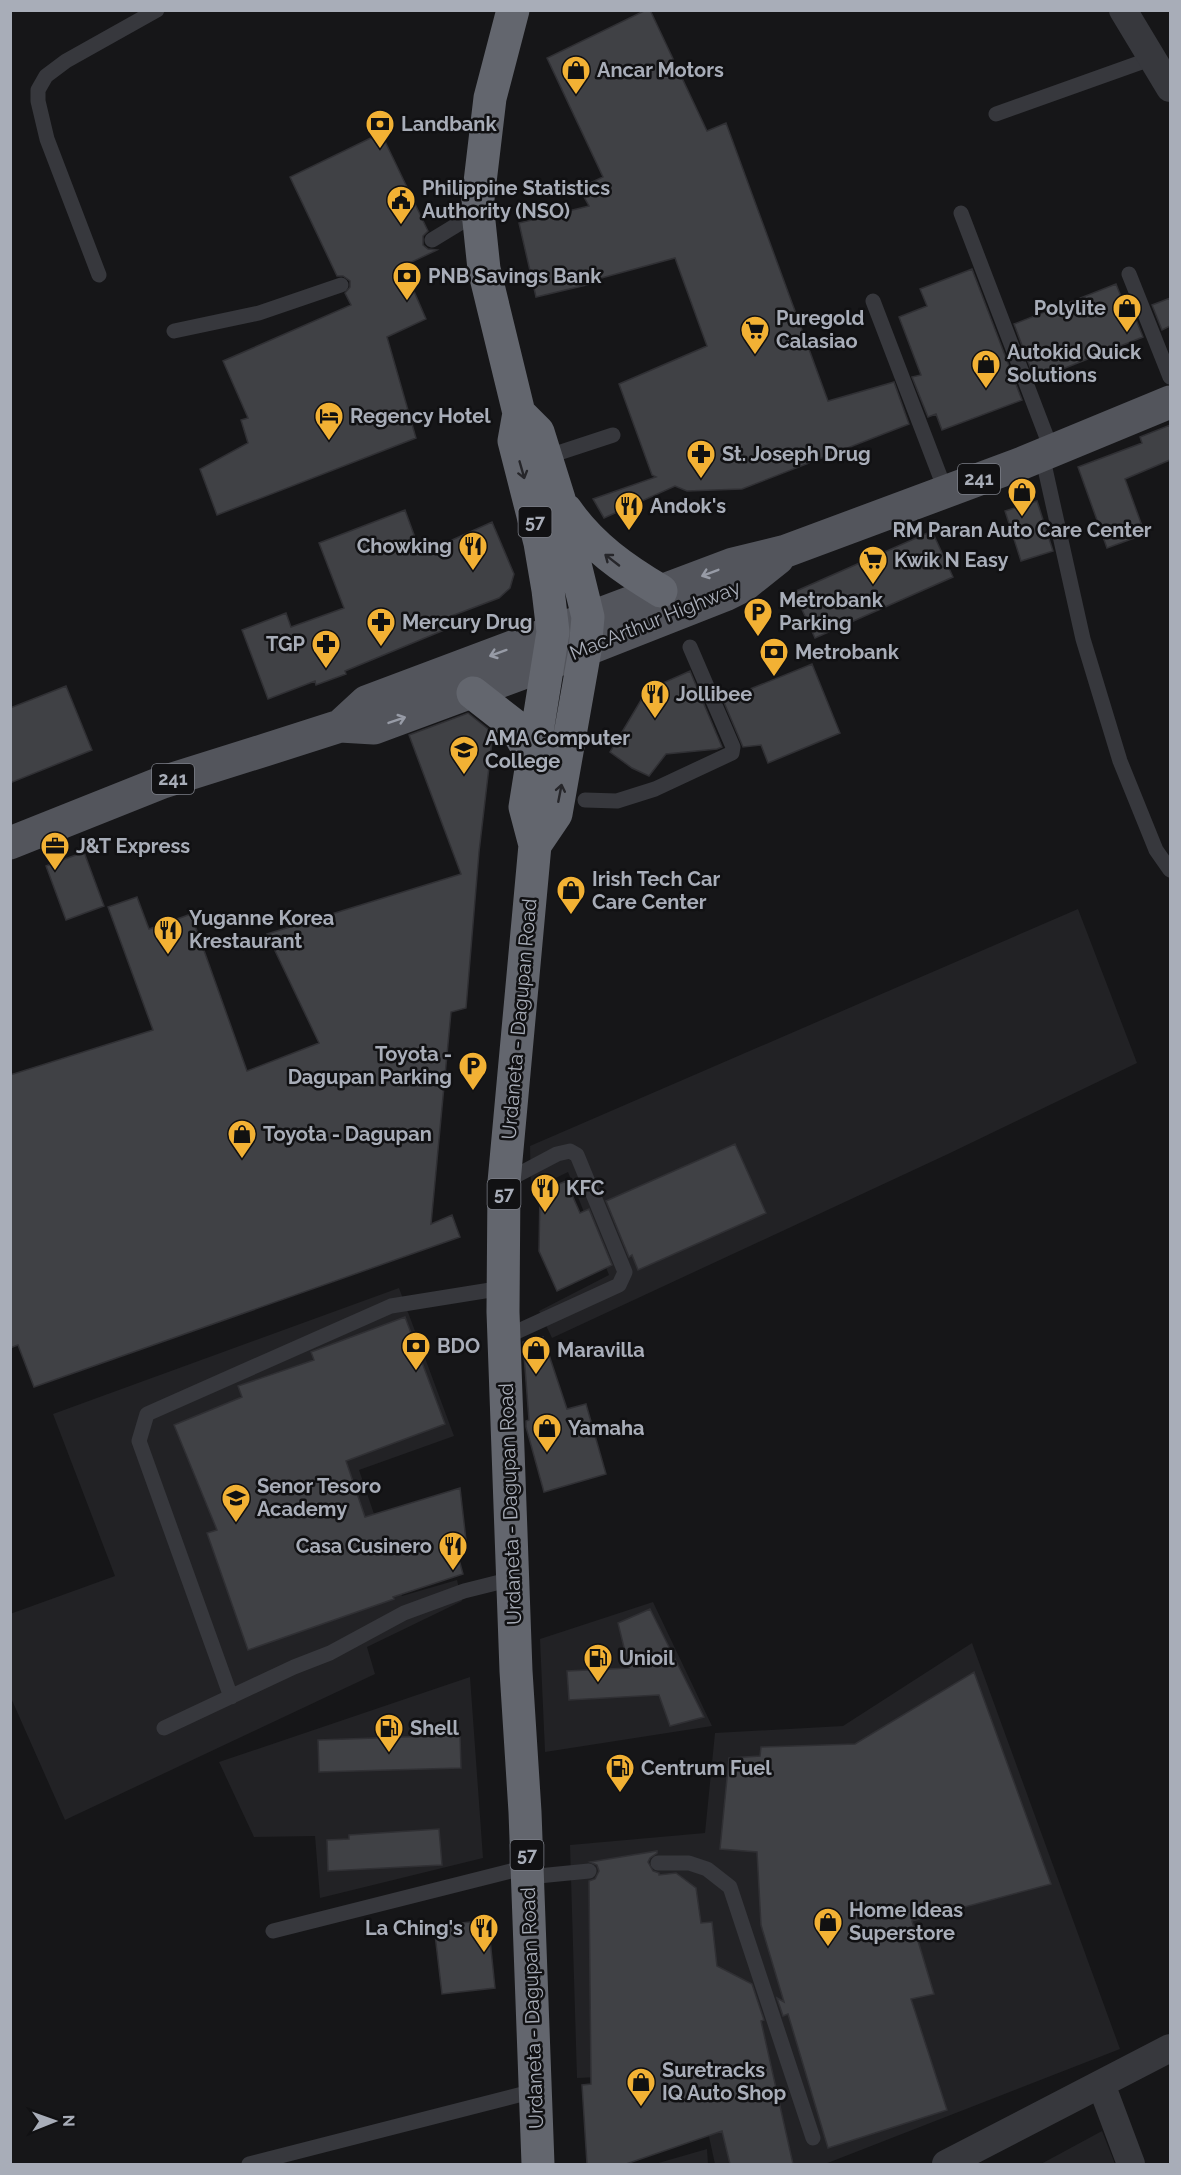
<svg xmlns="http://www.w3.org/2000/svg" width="1181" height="2175" viewBox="0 0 1181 2175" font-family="Raleway,sans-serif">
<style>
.built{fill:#222225}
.building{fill:#404145;stroke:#303034;stroke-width:1.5}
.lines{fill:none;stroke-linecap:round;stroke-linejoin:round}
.lane{stroke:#37383d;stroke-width:15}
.street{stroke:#37383d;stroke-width:28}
.primary{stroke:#53555c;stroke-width:33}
.highway{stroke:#63666e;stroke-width:33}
.oneway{stroke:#26262a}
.oneway2{stroke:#979ba6}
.labels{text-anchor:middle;stroke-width:5;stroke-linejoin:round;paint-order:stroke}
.shield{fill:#111113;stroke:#7b7e86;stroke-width:1.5}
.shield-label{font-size:18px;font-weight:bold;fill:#a8adb8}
.poi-label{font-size:20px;font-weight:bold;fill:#a8adb8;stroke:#111113;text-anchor:start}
.street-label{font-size:20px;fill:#a8adb8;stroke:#111113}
</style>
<rect width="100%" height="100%" fill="#161618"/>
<path class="built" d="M1078 909 1137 1063 948 1154 552 1338 539 1311 609 1275 568 1172 531 1190 530 1146Z
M399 1288 454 1436 359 1470 402 1596 457 1580 462 1601 367 1647 375 1674 65 1820 11 1698 10 1614 115 1576 53 1414Z
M653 1602 712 1726 545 1752 540 1639Z
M972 1643 1120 2049 825 2164H715L695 2073 577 2078 570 1845 705 1833 715 1733 843 1726Z
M470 1677 483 1858 320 1898 315 1836 254 1837 219 1762Z
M1102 2131 1115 2164H1041Z
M707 2149 708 2164H655Z"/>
<path class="building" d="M646 10H650L707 131 726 123 828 401 894 382 909 424 742 489 687 491 675 486 604 518 593 499 656 477 652 475 619 384 707 346 675 258 594 280 595 283 536 297 519 223 589 206 579 188 603 177 547 58Z
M381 133 428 231 423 236V245L428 249 437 250 403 266 426 319 387 337 416 438 217 515 200 469 248 443 241 420 248 418 223 361 351 305 345 293 350 287V281L343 276H337L290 177Z
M972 269 1022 400 942 430 936 414 928 417 912 377 921 375 899 317 927 306 920 289Z
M1116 284 1128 314 1133 312 1143 337 1035 380 1014 324Z
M1170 298V326L1162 330 1152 305Z
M1170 425V460L1125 479 1145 534 1107 548 1078 467 1142 443 1140 437Z
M1037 501 1053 551 1021 561 1005 511Z
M405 510 421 554 492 522 514 574 510 588 499 598 446 618 449 628 345 671 346 674 316 685 315 681 268 699 242 630 286 613 291 627 344 608 319 543Z
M932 531 953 577 815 638 794 592Z
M812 664 840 733 768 763 761 745 743 747 723 700Z
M690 671 722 747 717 749 666 754 649 776 632 768 610 752 647 690Z
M66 686 92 750 10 783V708Z
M468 713 493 733 479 852 466 1008 451 1012 431 1224 452 1215 460 1237 34 1387 18 1345 10 1348V1075L153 1030 108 907 137 897 149 929 191 914 247 1071 319 1043 267 934 461 874 409 735Z
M84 852 104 906 66 920 46 866Z
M735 1144 766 1213 638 1270 632 1255 629 1257 606 1201Z
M566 1181 580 1213 589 1209 612 1265 557 1291 539 1251 540 1192Z
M405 1317 445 1424 346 1461 365 1517 460 1488 467 1549 457 1552 463 1574 393 1597 394 1599 248 1650 207 1533 217 1530 174 1425 242 1397 238 1386 314 1360 311 1352Z
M543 1337 567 1409 586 1404 606 1474 544 1492 526 1427V1421L529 1420 523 1342Z
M650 1609 704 1717 670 1726 659 1695 569 1700 567 1671 629 1668 618 1623Z
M974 1672 1051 1884 912 1921 934 1994 911 1999 947 2110 828 2148 788 2014 783 2016 777 1998 784 2002 761 1925 757 1852 720 1849 729 1758 760 1756 761 1747 855 1744Z
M460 1735 461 1768 319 1772 318 1740Z
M439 1829 442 1865 328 1871 327 1840 349 1839V1835Z
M657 1851V1853L650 1858 648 1862 653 1871 659 1873V1875L676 1873 696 1888 701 1923 712 1922 717 1966 752 1984 764 2020 761 2021 793 2164H730L722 2131 626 2164H587L582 2085 591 2084 589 1881 595 1879 599 1871 597 1865 590 1862Z
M488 1920 495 1988 442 1994 434 1926Z"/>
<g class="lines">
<path class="lane" d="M996 114 1153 58
M961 213 1052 451
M432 240 478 212
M1129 274 1170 377
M99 275 47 139 38 101V90L46 76 66 61 157 10
M873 301 946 492
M174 331 259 313 341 285
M1042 455 1083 639 1120 761 1156 850 1170 870
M546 457 613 435
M585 800 617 801 655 789 732 753 733 747 690 647
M503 1338 619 1285 625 1272 577 1155 570 1151 557 1154 504 1182
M231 1697 139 1441 147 1414 391 1306 503 1288
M164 1728 294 1667 330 1653 404 1613 464 1591 512 1579
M658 1863H689L707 1869 730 1887 813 2138
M528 1877 589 1871
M273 1931 527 1867
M249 2164 534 2091"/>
<path class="street" d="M1123 10 1170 88
M1101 2084 1131 2164
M946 2164 1170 2048"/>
<path class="primary" d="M340 726 366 702 733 564 786 551 1020 464 1170 402
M10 843 163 782 265 750 340 726 374 728 585 650 725 595 743 586 778 558"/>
<path class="highway" d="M513 10 490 98 478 199V212L484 269 519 413 514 441 540 543 548 590 553 632 525 807 535 845 504 1182 503 1312 516 1671 525 1812 538 2164
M519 413 538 432 559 499 588 617 585 650 556 814 535 845
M566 510C591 546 624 569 661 591
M473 693 514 725 532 756"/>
</g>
<defs><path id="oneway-shaft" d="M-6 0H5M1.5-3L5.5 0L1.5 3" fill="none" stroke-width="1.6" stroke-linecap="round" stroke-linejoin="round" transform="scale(1.5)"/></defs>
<g class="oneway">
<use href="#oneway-shaft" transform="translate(522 470) rotate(74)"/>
<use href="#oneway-shaft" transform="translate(612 560) rotate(-142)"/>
<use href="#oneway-shaft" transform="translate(560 793) rotate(-79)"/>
</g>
<g class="oneway2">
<use href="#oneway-shaft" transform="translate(710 573) rotate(159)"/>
<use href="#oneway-shaft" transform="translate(498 653) rotate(160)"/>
<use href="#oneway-shaft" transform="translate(397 720) rotate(-19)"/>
</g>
<defs>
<g id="shop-pin" transform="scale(1.5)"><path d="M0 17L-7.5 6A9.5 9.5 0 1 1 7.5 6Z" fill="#f2b134" stroke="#111113"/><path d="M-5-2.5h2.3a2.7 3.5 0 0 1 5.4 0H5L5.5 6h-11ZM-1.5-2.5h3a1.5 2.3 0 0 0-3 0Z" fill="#111"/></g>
<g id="bank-pin" transform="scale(1.5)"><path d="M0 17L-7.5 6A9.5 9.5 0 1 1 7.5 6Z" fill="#f2b134" stroke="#111113"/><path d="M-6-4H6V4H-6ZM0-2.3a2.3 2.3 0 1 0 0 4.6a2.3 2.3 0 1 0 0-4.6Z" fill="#111"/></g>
<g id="civic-pin" transform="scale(1.5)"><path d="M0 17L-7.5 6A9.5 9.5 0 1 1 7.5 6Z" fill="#f2b134" stroke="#111113"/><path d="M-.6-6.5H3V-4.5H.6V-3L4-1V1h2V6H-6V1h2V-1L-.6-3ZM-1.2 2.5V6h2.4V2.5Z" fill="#111"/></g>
<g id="supermarket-pin" transform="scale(1.5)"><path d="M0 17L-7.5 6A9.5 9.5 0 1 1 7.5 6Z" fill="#f2b134" stroke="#111113"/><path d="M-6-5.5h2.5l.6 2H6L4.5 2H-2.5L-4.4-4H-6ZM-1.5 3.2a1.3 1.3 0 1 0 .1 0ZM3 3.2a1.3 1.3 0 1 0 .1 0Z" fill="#111"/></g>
<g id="hotel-pin" transform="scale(1.5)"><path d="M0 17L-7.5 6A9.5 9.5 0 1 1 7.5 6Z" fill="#f2b134" stroke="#111113"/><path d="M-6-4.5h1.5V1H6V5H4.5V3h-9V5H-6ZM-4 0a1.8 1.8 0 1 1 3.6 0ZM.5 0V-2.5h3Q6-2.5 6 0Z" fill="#111"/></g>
<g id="pharmacy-pin" transform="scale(1.5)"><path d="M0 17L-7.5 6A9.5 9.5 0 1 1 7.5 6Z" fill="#f2b134" stroke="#111113"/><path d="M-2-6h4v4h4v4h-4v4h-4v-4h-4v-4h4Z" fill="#111"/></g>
<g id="restaurant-pin" transform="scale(1.5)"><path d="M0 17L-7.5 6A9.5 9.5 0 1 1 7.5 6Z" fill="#f2b134" stroke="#111113"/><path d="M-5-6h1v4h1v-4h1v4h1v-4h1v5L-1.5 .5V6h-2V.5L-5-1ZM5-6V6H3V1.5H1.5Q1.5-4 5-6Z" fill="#111"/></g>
<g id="parking-pin" transform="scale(1.5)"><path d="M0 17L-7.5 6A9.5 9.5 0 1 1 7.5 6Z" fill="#f2b134" stroke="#111113"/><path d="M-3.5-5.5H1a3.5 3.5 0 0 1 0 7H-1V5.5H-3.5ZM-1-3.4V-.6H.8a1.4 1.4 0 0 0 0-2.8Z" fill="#111"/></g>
<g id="university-pin" transform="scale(1.5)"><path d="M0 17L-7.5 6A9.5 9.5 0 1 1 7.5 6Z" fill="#f2b134" stroke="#111113"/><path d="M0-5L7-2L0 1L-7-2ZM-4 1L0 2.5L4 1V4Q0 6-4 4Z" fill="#111"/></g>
<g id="office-pin" transform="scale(1.5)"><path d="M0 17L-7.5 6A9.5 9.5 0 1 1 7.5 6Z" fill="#f2b134" stroke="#111113"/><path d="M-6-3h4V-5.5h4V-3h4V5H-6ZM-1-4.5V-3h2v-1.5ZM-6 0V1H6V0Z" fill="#111"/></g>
<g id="school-pin" transform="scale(1.5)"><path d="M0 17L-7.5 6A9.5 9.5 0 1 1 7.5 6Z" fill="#f2b134" stroke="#111113"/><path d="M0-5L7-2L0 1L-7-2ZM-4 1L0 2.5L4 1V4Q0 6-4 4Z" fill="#111"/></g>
<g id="fuel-pin" transform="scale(1.5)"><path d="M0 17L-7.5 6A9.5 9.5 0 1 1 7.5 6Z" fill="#f2b134" stroke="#111113"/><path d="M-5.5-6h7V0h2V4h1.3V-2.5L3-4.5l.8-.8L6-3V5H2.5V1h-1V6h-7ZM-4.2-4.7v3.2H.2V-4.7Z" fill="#111"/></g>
</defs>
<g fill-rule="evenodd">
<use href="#shop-pin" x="576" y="70"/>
<use href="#bank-pin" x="380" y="124"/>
<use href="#civic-pin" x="401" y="200"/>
<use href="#bank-pin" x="407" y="276"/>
<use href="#shop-pin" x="1127" y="308"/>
<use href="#supermarket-pin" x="755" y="330"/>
<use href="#shop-pin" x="986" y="364"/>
<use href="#hotel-pin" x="329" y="416"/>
<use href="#pharmacy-pin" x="701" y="454"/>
<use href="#shop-pin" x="1022" y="492"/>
<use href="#restaurant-pin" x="629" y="506"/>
<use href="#restaurant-pin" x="473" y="546"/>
<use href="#supermarket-pin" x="873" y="560"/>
<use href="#parking-pin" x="758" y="612"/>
<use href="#pharmacy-pin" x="381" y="622"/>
<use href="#pharmacy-pin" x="326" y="644"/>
<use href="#bank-pin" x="774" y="652"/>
<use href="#restaurant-pin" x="655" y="694"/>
<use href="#university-pin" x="464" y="750"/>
<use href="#office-pin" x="55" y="846"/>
<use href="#shop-pin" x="571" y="890"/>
<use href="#restaurant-pin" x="168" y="930"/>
<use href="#parking-pin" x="473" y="1066"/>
<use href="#shop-pin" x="242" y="1134"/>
<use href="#restaurant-pin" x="545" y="1188"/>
<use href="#bank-pin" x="416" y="1346"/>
<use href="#shop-pin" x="536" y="1350"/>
<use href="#shop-pin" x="547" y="1428"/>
<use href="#school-pin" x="236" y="1498"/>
<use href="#restaurant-pin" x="453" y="1546"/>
<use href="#fuel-pin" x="598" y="1658"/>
<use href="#fuel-pin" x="389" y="1728"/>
<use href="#fuel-pin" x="620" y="1768"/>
<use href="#shop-pin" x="828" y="1922"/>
<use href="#restaurant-pin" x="484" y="1928"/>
<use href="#shop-pin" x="641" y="2082"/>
</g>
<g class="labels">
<g class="shield">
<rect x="958" y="464" width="42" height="30" rx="4.5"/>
<rect x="518.5" y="507" width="33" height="30" rx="4.5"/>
<rect x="152" y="764" width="42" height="30" rx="4.5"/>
<rect x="487.5" y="1179" width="33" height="30" rx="4.5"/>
<rect x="510.5" y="1840" width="33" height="30" rx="4.5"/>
</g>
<g class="shield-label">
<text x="979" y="485">241</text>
<text x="535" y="528">57</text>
<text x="173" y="785">241</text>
<text x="504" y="1200">57</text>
<text x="527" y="1861">57</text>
</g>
<g class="poi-label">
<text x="597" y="77">Ancar Motors</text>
<text x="401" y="131">Landbank</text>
<text x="422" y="195">Philippine Statistics<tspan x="422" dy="23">Authority (NSO)</tspan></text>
<text x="428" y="283">PNB Savings Bank</text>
<text x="1106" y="315" text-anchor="end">Polylite</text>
<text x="776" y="325">Puregold<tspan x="776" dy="23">Calasiao</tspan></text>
<text x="1007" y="359">Autokid Quick<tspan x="1007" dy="23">Solutions</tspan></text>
<text x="350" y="423">Regency Hotel</text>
<text x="722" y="461">St. Joseph Drug</text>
<text x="650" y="513">Andok's</text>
<text x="1022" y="537" text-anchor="middle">RM Paran Auto Care Center</text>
<text x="452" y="553" text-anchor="end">Chowking</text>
<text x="894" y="567">Kwik N Easy</text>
<text x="779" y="607">Metrobank<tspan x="779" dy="23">Parking</tspan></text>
<text x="402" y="629">Mercury Drug</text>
<text x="305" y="651" text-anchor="end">TGP</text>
<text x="795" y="659">Metrobank</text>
<text x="676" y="701">Jollibee</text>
<text x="485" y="745">AMA Computer<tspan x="485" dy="23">College</tspan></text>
<text x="76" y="853">J&amp;T Express</text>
<text x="592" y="886">Irish Tech Car<tspan x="592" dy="23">Care Center</tspan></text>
<text x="189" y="925">Yuganne Korea<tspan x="189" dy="23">Krestaurant</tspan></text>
<text x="452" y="1061" text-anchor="end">Toyota -<tspan x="452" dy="23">Dagupan Parking</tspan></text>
<text x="263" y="1141">Toyota - Dagupan</text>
<text x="566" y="1195">KFC</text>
<text x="437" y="1353">BDO</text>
<text x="557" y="1357">Maravilla</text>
<text x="568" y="1435">Yamaha</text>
<text x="257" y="1493">Senor Tesoro<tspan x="257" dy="23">Academy</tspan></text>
<text x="432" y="1553" text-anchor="end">Casa Cusinero</text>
<text x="619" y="1665">Unioil</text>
<text x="410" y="1735">Shell</text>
<text x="641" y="1775">Centrum Fuel</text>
<text x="849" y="1917">Home Ideas<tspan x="849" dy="23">Superstore</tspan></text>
<text x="463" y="1935" text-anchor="end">La Ching's</text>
<text x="662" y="2077">Suretracks<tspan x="662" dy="23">IQ Auto Shop</tspan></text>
</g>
<g class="street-label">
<text transform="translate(655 620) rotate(-22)" y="7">MacArthur Highway</text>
<text transform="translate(519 1019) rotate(-85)" y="7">Urdaneta - Dagupan Road</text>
<text transform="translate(510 1504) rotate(-92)" y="7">Urdaneta - Dagupan Road</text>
<text transform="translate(532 2008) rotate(-92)" y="7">Urdaneta - Dagupan Road</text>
</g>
</g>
<rect width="1181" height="2175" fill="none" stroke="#a8adb8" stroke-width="24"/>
<g transform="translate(54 2121) rotate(89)" stroke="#111113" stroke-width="4.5" paint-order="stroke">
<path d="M0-4.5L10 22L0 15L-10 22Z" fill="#a8adb8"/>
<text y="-9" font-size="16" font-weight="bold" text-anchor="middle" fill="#a8adb8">N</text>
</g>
</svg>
